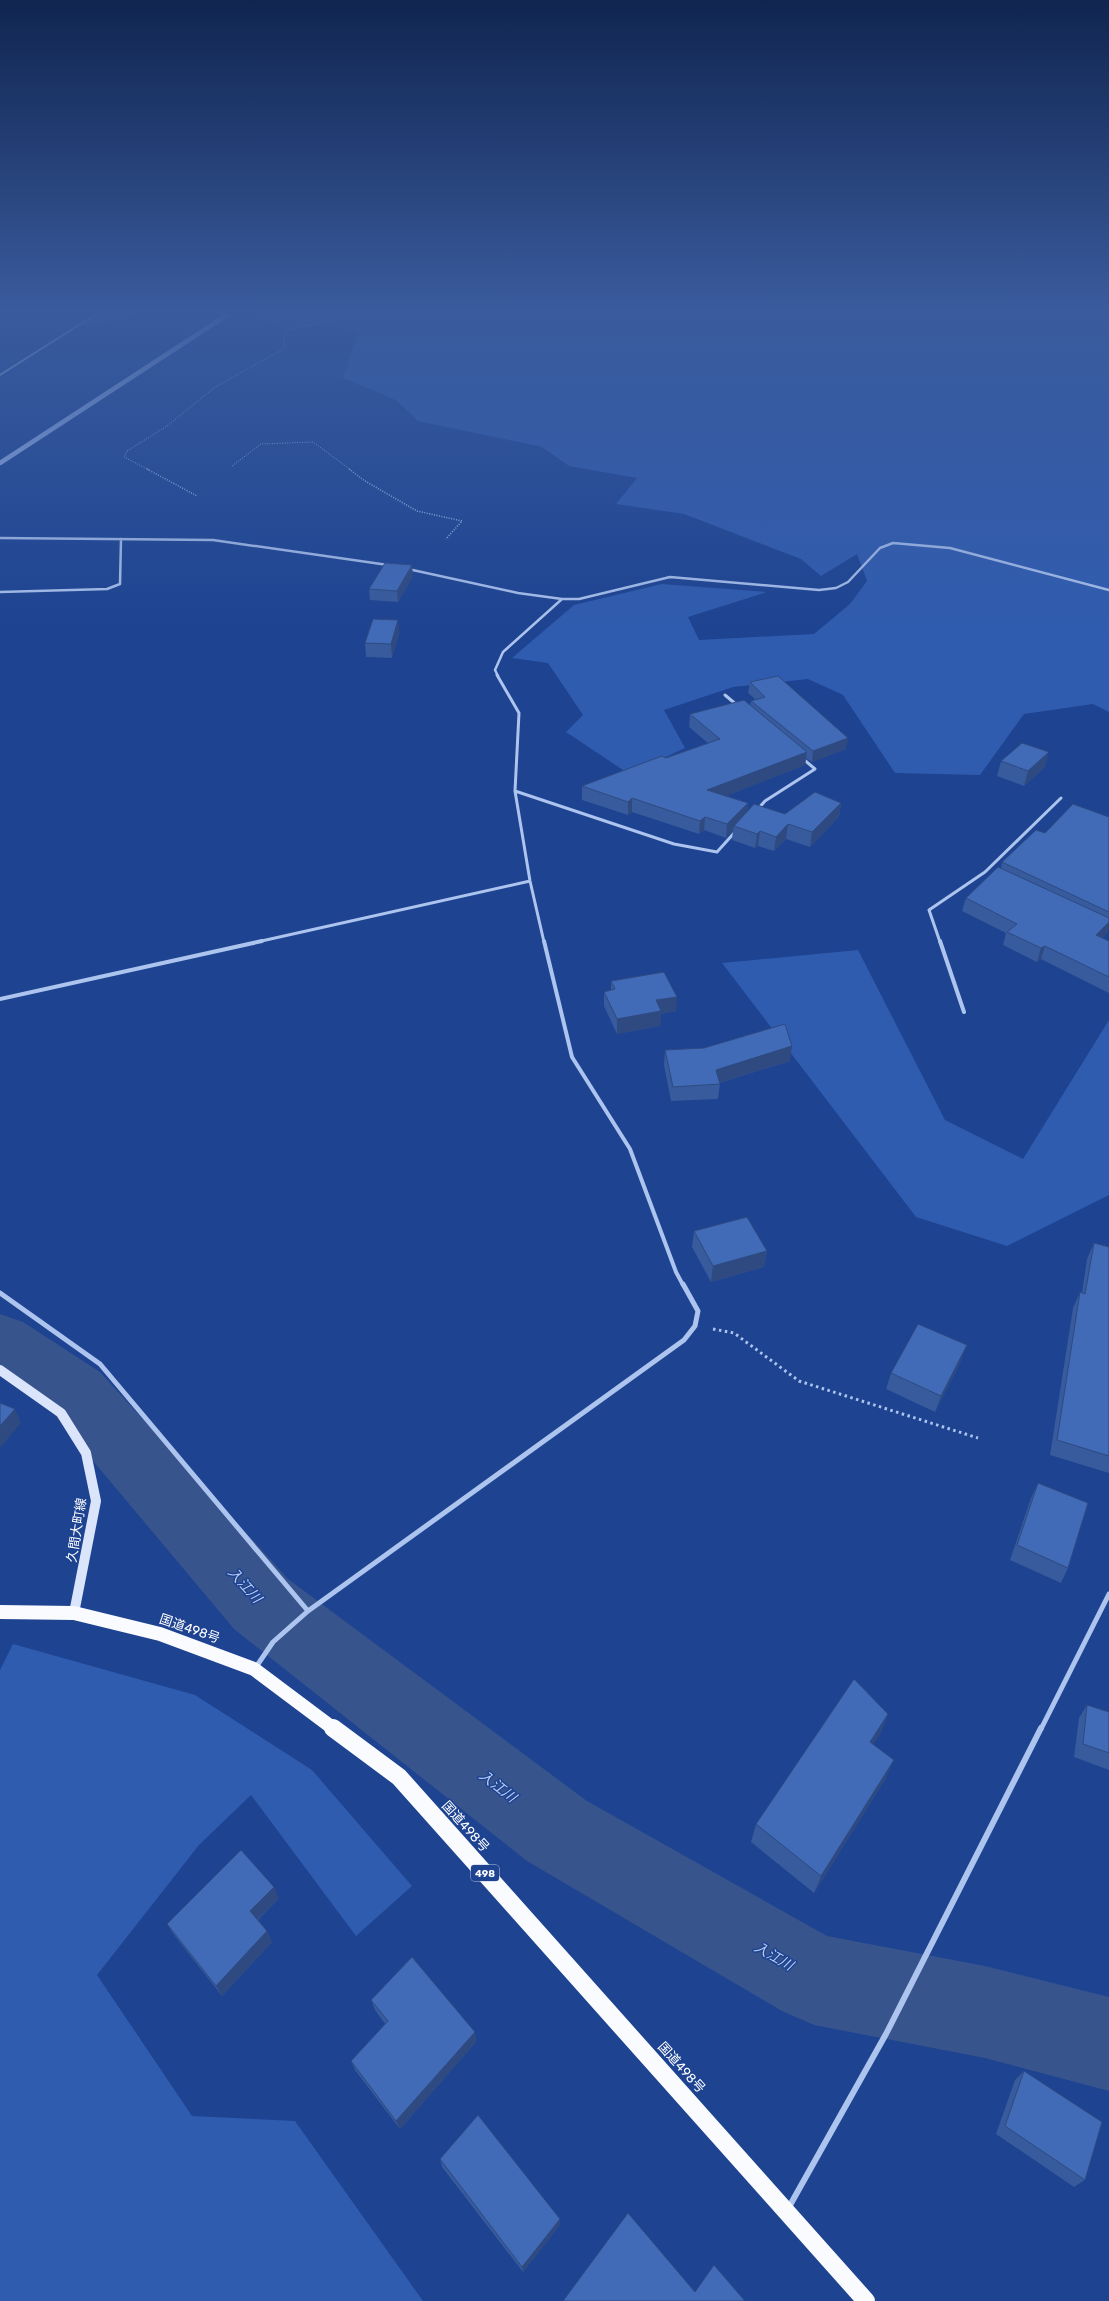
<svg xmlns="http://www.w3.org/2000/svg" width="1109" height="2301" viewBox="0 0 1109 2301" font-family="Rubik,'Noto Sans JP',sans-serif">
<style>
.green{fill:#305caf}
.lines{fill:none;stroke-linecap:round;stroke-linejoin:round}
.stream{stroke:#a0bdf0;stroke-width:4.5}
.river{fill:#38548d;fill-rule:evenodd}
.path-far2{stroke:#adc4ee;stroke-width:1;stroke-dasharray:1 1.5;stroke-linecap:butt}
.path-far1{stroke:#adc4ee;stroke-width:1.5;stroke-dasharray:1 1.5;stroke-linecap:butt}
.path{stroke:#adc4ee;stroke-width:3;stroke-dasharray:2.5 3.5;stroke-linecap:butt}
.minor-far5{stroke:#adc4ee;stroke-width:2}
.minor-far4{stroke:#adc4ee;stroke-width:2.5}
.minor-far3{stroke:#adc4ee;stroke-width:3}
.minor-far2{stroke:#adc4ee;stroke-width:4}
.minor-far1{stroke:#adc4ee;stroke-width:5}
.minor{stroke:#adc4ee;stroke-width:6}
.secondary{stroke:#dae4fa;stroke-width:10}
.trunk-far1{stroke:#fafbff;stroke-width:14}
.trunk{stroke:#fafbff;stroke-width:18}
.wall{fill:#385b9d}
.shaded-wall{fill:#2e4a80}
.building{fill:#416ab7;stroke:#2e4a80}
.labels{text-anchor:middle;stroke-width:3;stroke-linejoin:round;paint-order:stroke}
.shield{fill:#1d4391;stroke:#bbc7de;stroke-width:1}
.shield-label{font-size:10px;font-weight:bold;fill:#fff}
.near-street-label{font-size:13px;fill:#fff;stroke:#1d4391}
.near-water-label{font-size:14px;font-style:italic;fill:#b9cef5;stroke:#1d4391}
</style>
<rect width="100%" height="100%" fill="#1d4391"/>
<path class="green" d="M103 311H134L106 322 78 327Z
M243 311H1109V712L1093 704 1024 714 980 775 895 773 843 695 808 679 733 687 664 710 685 748 629 774 566 732 583 715 548 663 512 658 574 605 662 584 767 592 688 617 699 640 814 634 850 604 867 581 857 554 821 576 801 559 684 514 616 504 637 478 569 466 542 447 418 421 396 400 343 378 359 331 319 324 294 330 286 321Z
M858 950 945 1120 1023 1159 1109 1020V1195L1007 1246 916 1217 722 963Z
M13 1644 195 1695 312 1770 412 1886 356 1936 251 1795 199 1845 97 1975 192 2116 295 2121 423 2301H0V1670Z"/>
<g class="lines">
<path class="stream" d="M0 463 227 315 216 311"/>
<path class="river" d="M0 1314 23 1322 100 1372 288 1579 587 1801 827 1936 985 1966 1109 1997V2091L985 2058 814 2025 782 2011 527 1861 234 1629 52 1412 0 1375Z"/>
<path class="path-far2" d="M118 318 139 311
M288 330 375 311
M232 466 261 444 313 442 351 470
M149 470 124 457 127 451 167 426 215 387 285 348 284 337 288 330 279 323 229 311"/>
<path class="path-far1" d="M147 469 197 496
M349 469 365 481 417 511 462 521 446 539"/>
<path class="path" d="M713 1329 734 1333 799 1381 978 1438"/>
<path class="minor-far5" d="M0 375 101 311"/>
<path class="minor-far4" d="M0 538 213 540 388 565
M408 569 518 593 562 599H579L670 577 819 590 836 588 848 582 880 548 893 543 950 548 1109 590
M0 592 107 589 120 584 121 539
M498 676 495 670 503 652 562 599"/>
<path class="minor-far3" d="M497 675 519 713 515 791 530 881 544 942
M725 695 738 706
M515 791 674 844 717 852 735 832
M757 810 765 801 815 769 802 758
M257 942 530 881
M940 942 929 910 985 872 1061 798"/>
<path class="minor-far2" d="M544 941 572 1057 630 1149 676 1272 683 1285
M940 941 964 1012
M0 999 262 941"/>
<path class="minor-far1" d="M0 1293 100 1364 308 1611
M256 1667 273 1642 308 1611 684 1340 695 1326 698 1311 683 1284
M1041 1729 1109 1594"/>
<path class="minor" d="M789 2207 886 2034 1041 1728"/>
<path class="secondary" d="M0 1370 61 1413 86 1453 96 1501 74 1613"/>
<path class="trunk-far1" d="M0 1612 74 1613 160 1634 254 1669 334 1729"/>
<path class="trunk" d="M333 1728 399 1777 866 2301"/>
</g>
<path class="wall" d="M413 576 398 602 370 600 369 589Z
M398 620 399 634 392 658 366 657 365 643Z
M750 682 846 749 812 762 806 758 805 765 726 796 748 803 747 812 785 814 841 803 839 817 810 847 786 839 774 851 758 846 755 848 732 840 733 830 726 838 704 830 699 834 632 812 628 815 582 800V786L708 743 689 727 690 714 750 706 751 701 755 699 748 693Z
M1001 761 1045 767 1024 786 997 776Z
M1109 817V928L1107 933 1102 938 1109 941V993L1041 959 1037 962 1003 945 1006 933 962 911 966 898 1001 868 1002 862 1045 833Z
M611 981 676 1011 661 1014 660 1026 617 1034 604 1006V992L611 990Z
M665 1050 790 1061 719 1083 720 1084 718 1099 671 1101 664 1065Z
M694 1231 767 1251 764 1267 711 1282 692 1247Z
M1094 1243 1109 1247V1473L1050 1455 1073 1308 1080 1292 1082 1293 1087 1259Z
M961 1361 935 1412 886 1389 891 1373Z
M1038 1483 1068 1568 1061 1583 1010 1560 1031 1498Z
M1087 1705 1109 1712V1770L1074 1757 1079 1718Z
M888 1714 880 1734 873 1744 886 1778 814 1893 751 1842 756 1824Z
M279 1898 258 1920 267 1931 272 1942 222 1996 174 1935 167 1924Z
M371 2000 475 2032 476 2042 400 2129 355 2070 351 2061 385 2024 375 2010Z
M1024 2071 1085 2180 1074 2187 996 2134 1015 2080Z
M440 2159 560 2219V2225L523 2272 442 2167Z"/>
<path class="shaded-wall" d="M412 565 413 576 398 602 397 591Z
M398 620 399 634 392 658 391 644Z
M848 738 846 749 812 762 813 751Z
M807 752 805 765 706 804 707 790Z
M1049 752 1045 767 1024 786 1028 771Z
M632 798V812L628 815V802Z
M748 803 746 817 734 826 733 830 726 838 727 824Z
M841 803 839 817 810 847 812 832Z
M705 817 704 830 699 834 700 821Z
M788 824 786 839 774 851 776 837Z
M760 831 758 846 755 848 757 834Z
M1109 922V928L1107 933 1091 948 1096 935Z
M1045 946 1041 959 1037 962 1041 948Z
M677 997 676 1011 661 1014 660 1026 617 1034V1019L656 1000Z
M792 1046 790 1061 715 1084 716 1070Z
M767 1251 764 1267 711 1282 713 1266Z
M967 1345 961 1361 935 1412 941 1396Z
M15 1409 21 1423 0 1448V1426Z
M888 1714 880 1734 862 1761 870 1742Z
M894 1760 886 1778 814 1893 821 1876Z
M274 1887 279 1898 255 1922 250 1911Z
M267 1931 272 1942 222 1996 216 1986Z
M475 2032 476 2042 400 2129 396 2121Z
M560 2219V2225L523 2272 522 2267Z"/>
<path class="building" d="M385 563 412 565 397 591 369 589Z
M373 619 398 620 391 644 365 643Z
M778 676 848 738 813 751 751 701 765 697 750 682Z
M744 700 807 752 707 790 748 803 727 824 705 817 700 821 632 798 628 802 582 786 662 756 666 758 720 739 690 714Z
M1022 743 1049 752 1028 771 1001 761Z
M815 792 841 803 812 832 788 824 776 837 760 831 757 834 734 826 754 804 785 814Z
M1073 804 1109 817V912L1002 862 1036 830 1045 833Z
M998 867 1109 918V922L1096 935 1109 941V977L1045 946 1041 948 1007 932 1017 924 966 898Z
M664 972 677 997 656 1000 661 1011 617 1019 604 992 615 989 611 981Z
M785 1024 792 1046 716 1070 720 1084 673 1087 665 1050 704 1048Z
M747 1217 767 1251 713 1266 694 1231Z
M1094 1243 1109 1247V1456L1057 1440 1080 1292 1085 1294Z
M918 1324 967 1345 941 1396 891 1373Z
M0 1403 15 1409 0 1426Z
M1038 1483 1088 1503 1068 1568 1017 1545Z
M854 1679 888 1714 870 1742 894 1760 821 1876 756 1824Z
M1087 1705 1109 1712V1753L1083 1744Z
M241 1850 274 1887 250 1911 267 1931 216 1986 167 1924Z
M412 1957 475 2032 396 2121 351 2061 388 2021 371 2000Z
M1024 2071 1102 2122 1085 2180 1005 2126Z
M478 2115 560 2219 522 2267 440 2159Z
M628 2213 695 2292 714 2265 745 2301H563Z"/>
<linearGradient id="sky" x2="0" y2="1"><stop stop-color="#102550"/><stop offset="0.49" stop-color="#3a5b9d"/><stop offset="1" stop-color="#3a5b9d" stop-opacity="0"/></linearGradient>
<rect width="1109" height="633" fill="url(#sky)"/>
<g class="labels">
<rect class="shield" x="471" y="1865" width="28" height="16" rx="3"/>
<g class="shield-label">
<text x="485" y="1877">498</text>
</g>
<g class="near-street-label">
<text transform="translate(76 1530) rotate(-81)" y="5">久間大町線</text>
<text transform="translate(190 1628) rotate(19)" y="5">国道498号</text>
<text transform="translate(466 1826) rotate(48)" y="5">国道498号</text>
<text transform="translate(682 2067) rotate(48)" y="5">国道498号</text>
</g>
<g class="near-water-label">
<text transform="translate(245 1585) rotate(48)" y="5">入江川</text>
<text transform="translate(498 1786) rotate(38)" y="5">入江川</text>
<text transform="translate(774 1956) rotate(30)" y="5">入江川</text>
</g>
</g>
</svg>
